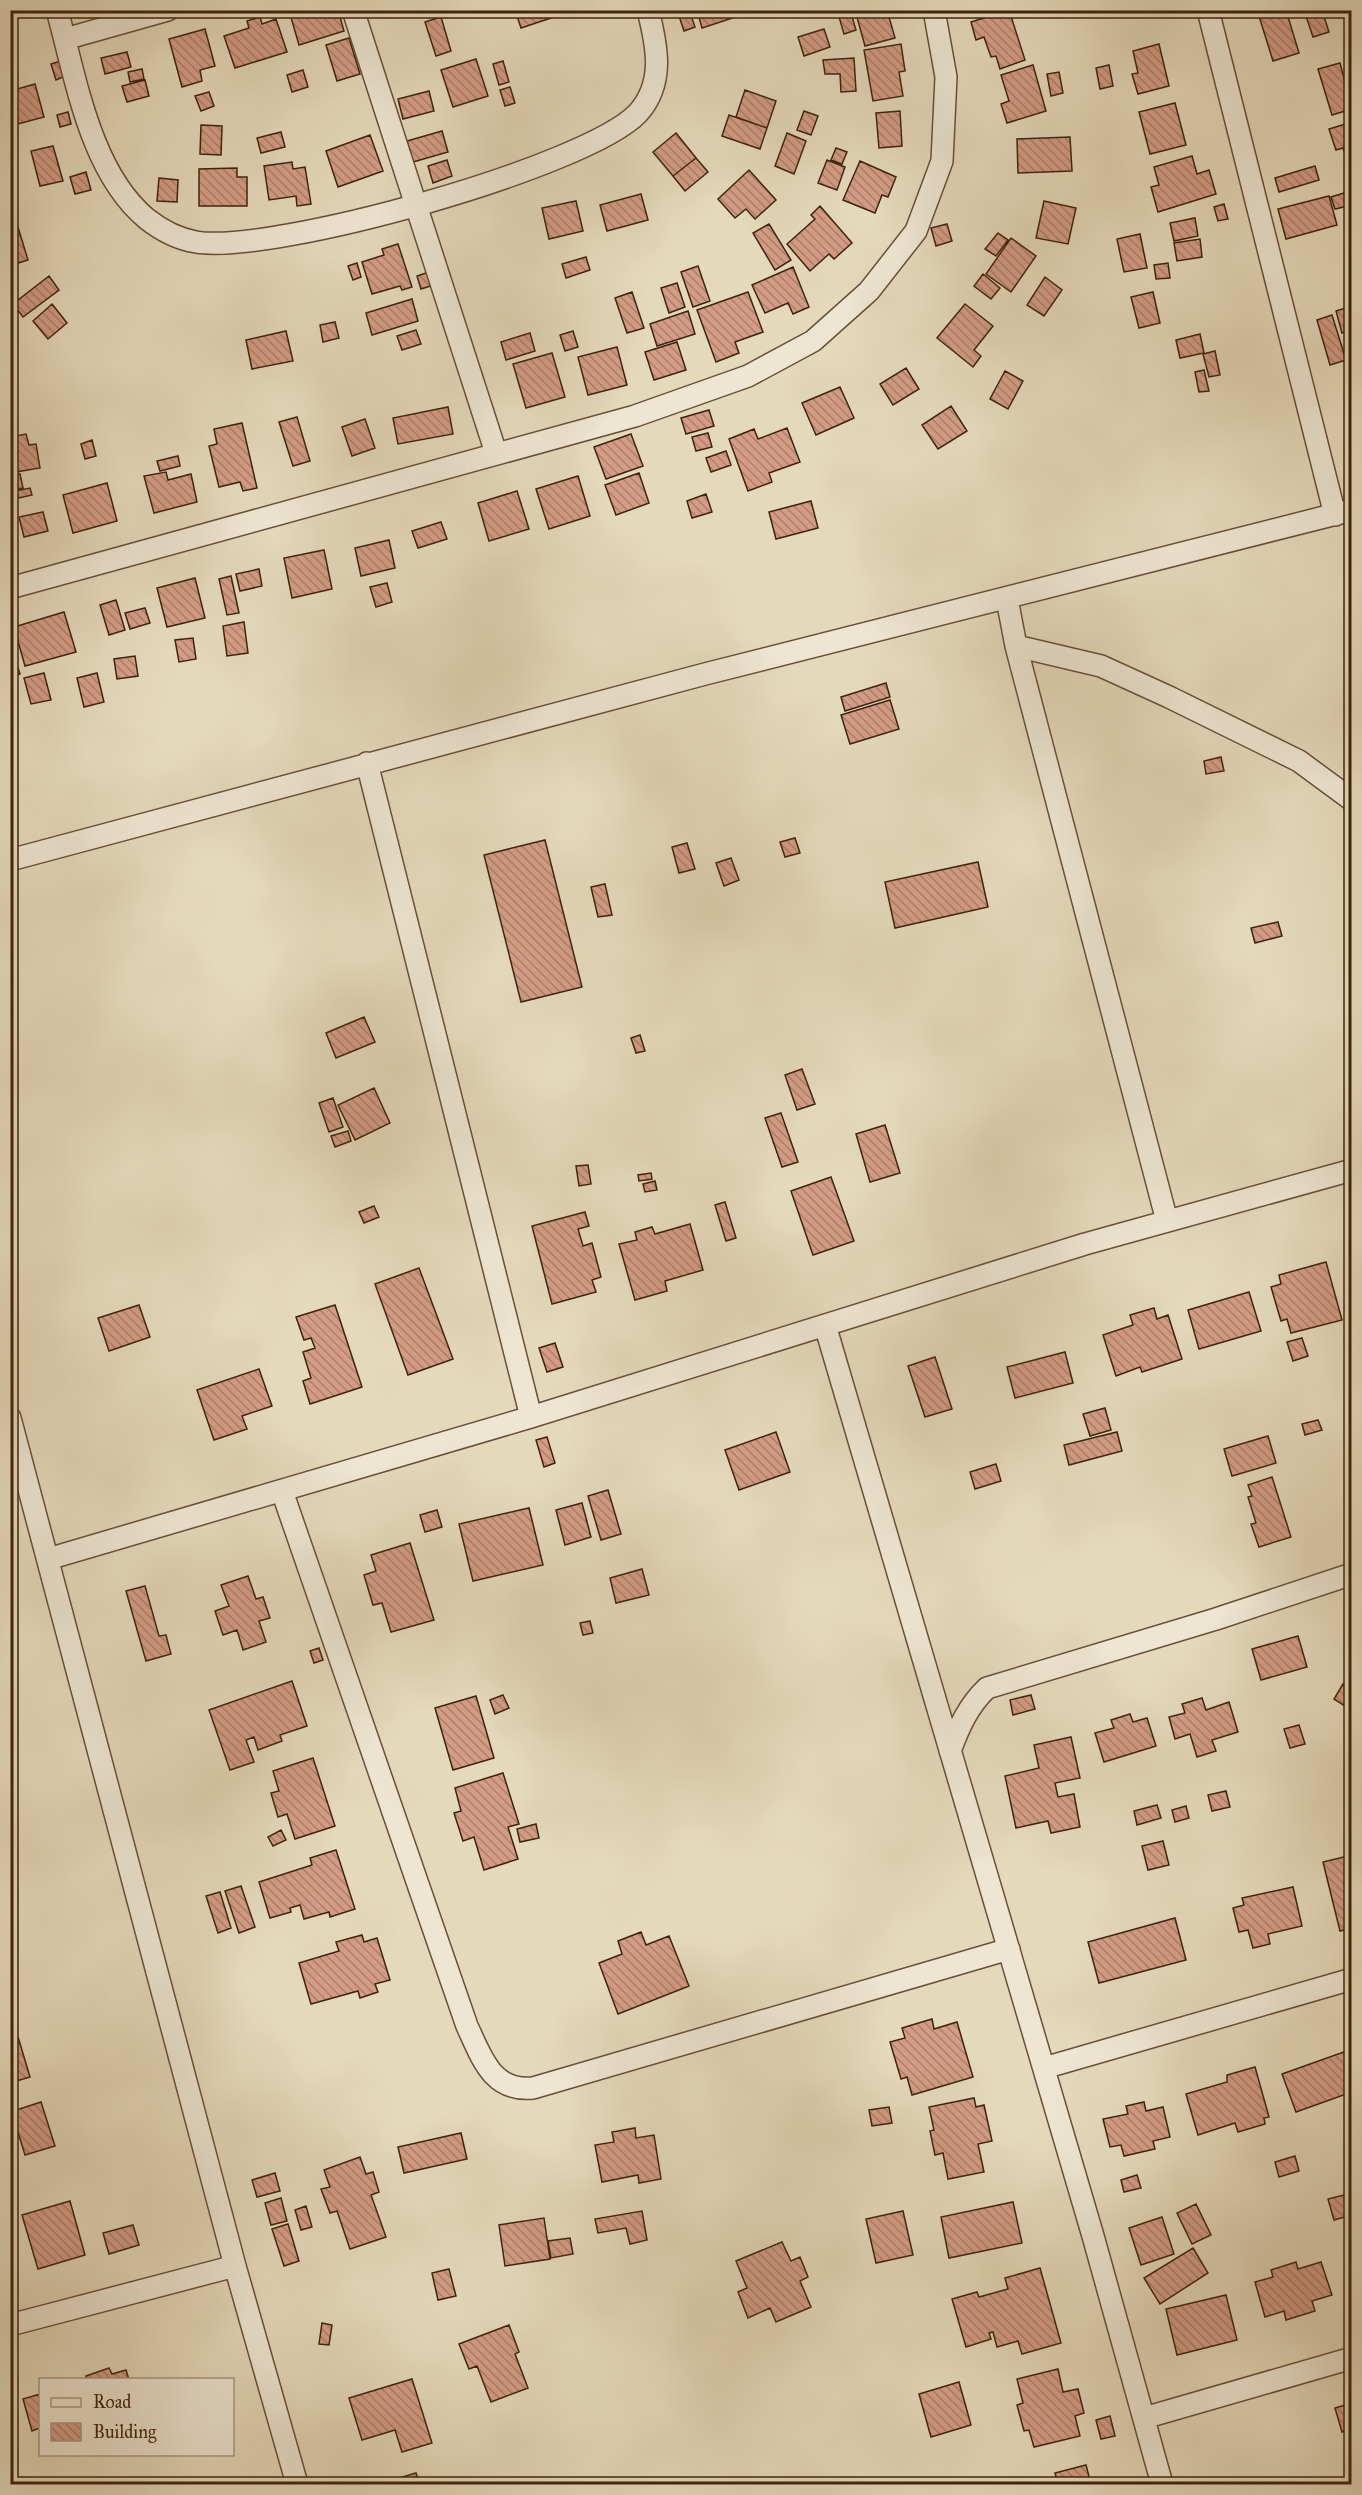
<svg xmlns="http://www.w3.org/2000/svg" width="1362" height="2495" viewBox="0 0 1362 2495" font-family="'IM FELL Great Primer',serif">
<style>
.building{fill:url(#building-back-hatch);stroke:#3d230c;stroke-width:1.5}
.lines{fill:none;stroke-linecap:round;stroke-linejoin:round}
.minor-casing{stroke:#675038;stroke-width:24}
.minor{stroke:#eee6d3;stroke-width:21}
</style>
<defs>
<pattern id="building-back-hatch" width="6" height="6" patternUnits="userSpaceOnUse" patternTransform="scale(1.5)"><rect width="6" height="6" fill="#d49c86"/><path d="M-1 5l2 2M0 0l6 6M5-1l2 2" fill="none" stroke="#ad7f6c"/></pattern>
</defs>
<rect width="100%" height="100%" fill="#e5d9bc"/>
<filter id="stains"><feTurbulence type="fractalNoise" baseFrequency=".00333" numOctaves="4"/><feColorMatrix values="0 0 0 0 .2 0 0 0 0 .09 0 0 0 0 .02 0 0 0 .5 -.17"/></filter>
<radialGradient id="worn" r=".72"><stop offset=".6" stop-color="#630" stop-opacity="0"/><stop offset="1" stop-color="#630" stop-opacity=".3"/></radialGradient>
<path class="building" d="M300 10H338L344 31 299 45 290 14Z
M515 10H558L560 15 521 28Z
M677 10H689L695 27 684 31Z
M697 10H757L702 28Z
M837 10H850L856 30 844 34Z
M855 10H887L895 38 865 46Z
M1009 10 1025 60 1000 69 996 56 991 57 984 37 976 40 971 22Z
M1266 10H1286L1299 53 1273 61 1258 13Z
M1304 10H1322L1329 32 1313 37Z
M260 17 262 24 276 19 287 52 235 68 224 36 249 28 247 21Z
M441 17 451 51 436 56 425 22Z
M205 29 215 66 200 70 202 81 182 87 169 39Z
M824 29 830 47 804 56 798 37Z
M349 38 360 74 337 81 326 45Z
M901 44 905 71 899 72 903 96 873 101 864 50Z
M1159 44 1169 86 1138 94 1132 74 1138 73 1133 51Z
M127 52 131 67 105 74 101 58Z
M854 58 856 91 841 92 840 74H825L823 60Z
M476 59 488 96 453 107 441 70Z
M61 61 65 76 56 80 51 64Z
M503 61 509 82 499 85 493 64Z
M1340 63 1352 109 1332 115 1318 69Z
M1033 65 1046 111 1007 123 1001 104 1009 101 1001 75Z
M1109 65 1113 86 1100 89 1096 68Z
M142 69 144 79 130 82 128 72Z
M303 70 308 87 292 92 287 75Z
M1059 72 1063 93 1051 96 1047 74Z
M145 80 149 96 127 102 122 86Z
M35 84 44 117 10 126V91Z
M510 87 515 103 505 106 500 90Z
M745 90 776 101 767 128 736 117Z
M429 91 434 111 403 119 398 99Z
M209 92 214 106 201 111 195 96Z
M1175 103 1186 145 1150 154 1139 112Z
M804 111 818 116 811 135 797 130Z
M900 111 902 146 879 148 876 113Z
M68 112 71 124 60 127 57 115Z
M729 115 767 128 760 149 722 136Z
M1352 122V167H1349L1343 148 1336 150 1329 129Z
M201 125 222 126 221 155 200 154Z
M442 131 448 152 413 162 407 141Z
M281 132 285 147 261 153 257 138Z
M676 133 696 158 673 176 653 152Z
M787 133 806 141 794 174 775 166Z
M370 135 383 171 338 187 326 151Z
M1070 137 1072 171 1018 173 1017 139Z
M53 146 63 181 40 186 31 151Z
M836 148 847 152 842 164 831 160Z
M1192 156 1197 174 1209 170 1216 194 1158 212 1151 187 1159 185 1154 167Z
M696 158 708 172 685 191 673 176Z
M447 160 452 176 433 183 428 166Z
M827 160 845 167 837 190 818 183Z
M860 161 896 177 888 197 882 195 875 213 843 200Z
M292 162 293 169 305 167 311 204 297 206 296 196 269 200 264 166Z
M1315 166 1319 180 1279 192 1275 178Z
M237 168V177H247V206H199V169Z
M749 170 776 200 755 219 746 209 735 218 718 199Z
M86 172 91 190 75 194 70 177Z
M159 178 178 180 177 202 157 201Z
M1344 193 1348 206 1335 209 1331 197Z
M641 194 648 220 607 231 600 205Z
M1329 196 1337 225 1286 239 1278 209Z
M576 201 583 231 549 239 542 208Z
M1044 201 1076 208 1068 244 1036 238Z
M1224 204 1228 219 1218 221 1214 207Z
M820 206 852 243 834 259 829 254 810 271 787 244 815 219 811 215Z
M1195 218 1198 236 1174 241 1170 223Z
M17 224 28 260 15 264 10 251V226Z
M769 224 791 260 775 270 753 233Z
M947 224 952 241 936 246 931 228Z
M998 233 1008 240 996 256 985 249Z
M1140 234 1147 268 1124 272 1117 239Z
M1011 238 1036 256 1011 292 986 274Z
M1200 239 1202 257 1177 261 1174 243Z
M398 244 412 287 402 290 400 286 372 294 362 262 384 255 382 249Z
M586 257 590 270 566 278 562 264Z
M357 263 361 277 353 280 348 266Z
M1168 263 1170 278 1156 279 1154 265Z
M698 266 710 301 693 307 681 272Z
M793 267 809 307 793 314 788 303 765 313 752 285Z
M432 271 437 284 421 289 417 276Z
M983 274 1000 288 991 299 974 286Z
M49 276 59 290 23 317 13 304Z
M1045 277 1062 290 1044 316 1027 305Z
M677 283 685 307 669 313 661 288Z
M632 292 644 328 627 333 615 298Z
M748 292 763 332 735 342 739 353 716 362 697 310Z
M1153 292 1160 323 1139 328 1131 297Z
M412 299 418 321 372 335 366 313Z
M52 304 67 323 48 339 33 321Z
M965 304 993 326 974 350 981 356 973 367 937 338Z
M1352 306V350L1346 332 1342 333 1336 311Z
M688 311 695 334 657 346 650 324Z
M1332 315 1346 360 1330 365 1317 320Z
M335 322 339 338 323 342 320 325Z
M416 330 421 344 402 350 397 336Z
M286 331 293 361 252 369 246 340Z
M573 331 578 347 565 351 560 335Z
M530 333 535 351 506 360 501 342Z
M1200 334 1204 353 1180 358 1176 340Z
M677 342 686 370 654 380 645 352Z
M617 347 627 385 588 395 578 357Z
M1215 351 1220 375 1209 377 1203 354Z
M552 353 565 397 526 408 513 364Z
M906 368 919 389 893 405 880 384Z
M1204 370 1209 391 1199 392 1195 372Z
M1005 371 1023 381 1008 409 990 399Z
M840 387 854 418 816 435 802 403Z
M951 406 967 431 938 449 922 425Z
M448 407 453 434 398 444 393 418Z
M709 410 714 426 686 434 681 418Z
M297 417 310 461 293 466 279 422Z
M365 419 375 448 352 456 342 427Z
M242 423 257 488 243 491 240 482 219 487 209 446 217 444 214 429Z
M787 428 800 462 769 473 772 482 748 491 729 439 754 429 758 439Z
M708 433 712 447 696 451 692 437Z
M26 434 29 445 36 444 40 468 10 473V437Z
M631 434 643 466 606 479 594 447Z
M92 440 96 456 85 459 81 444Z
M726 451 731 465 711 472 706 458Z
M178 456 180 466 160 471 157 461Z
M166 472 168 480 191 474 197 502 154 513 144 476Z
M639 473 649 503 616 515 605 485Z
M20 474 23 488 10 491V476Z
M578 476 590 516 549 529 536 489Z
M107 483 117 521 73 533 63 495Z
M30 488 32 495 10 500V492Z
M517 491 529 529 489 541 478 503Z
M706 494 712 512 692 518 687 501Z
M811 501 818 528 776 539 769 512Z
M43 512 48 531 24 537 19 517Z
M441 522 447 539 418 548 412 531Z
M389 540 395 568 361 576 355 548Z
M324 550 332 589 292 598 284 558Z
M259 569 262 586 240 591 236 574Z
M231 576 239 613 227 615 219 579Z
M195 578 205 618 167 627 157 588Z
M387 583 392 602 376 607 370 587Z
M116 600 125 630 109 635 100 605Z
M145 608 150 623 130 629 125 613Z
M64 612 76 652 25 666 14 627Z
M244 622 248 653 227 656 223 626Z
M193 638 196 659 179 662 175 640Z
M10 644 20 674 10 676Z
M135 656 138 676 117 679 114 659Z
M44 673 51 700 31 704 24 678Z
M97 673 104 702 84 707 77 678Z
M886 683 890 697 845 711 841 697Z
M890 700 899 729 850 744 841 715Z
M1221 757 1224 771 1206 774 1204 761Z
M795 838 800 853 785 857 780 842Z
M545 840 582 987 521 1002 484 855Z
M687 843 695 869 679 873 672 847Z
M731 858 739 880 724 886 716 863Z
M978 862 988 907 895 928 885 882Z
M605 884 612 915 598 917 591 887Z
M1278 922 1282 936 1255 943 1251 928Z
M364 1017 375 1042 336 1058 326 1033Z
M640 1035 645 1051 636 1053 631 1038Z
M802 1069 815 1104 797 1110 785 1075Z
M374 1088 390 1123 355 1140 338 1105Z
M333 1098 343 1127 329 1132 319 1103Z
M781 1113 798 1162 782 1167 765 1118Z
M885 1125 900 1173 870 1182 856 1134Z
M348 1131 351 1141 335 1147 331 1136Z
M588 1165 591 1184 579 1186 576 1166Z
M651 1173 652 1179 639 1181 638 1175Z
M831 1177 854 1241 813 1255 791 1191Z
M655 1181 657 1190 645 1192 643 1184Z
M725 1202 736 1238 726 1241 715 1205Z
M374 1206 379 1217 364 1223 359 1212Z
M585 1212 589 1226 578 1229 583 1246 592 1243 601 1277 592 1280 596 1292 552 1304 532 1226Z
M690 1224 703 1270 665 1281 667 1291 635 1300 619 1244 637 1240 635 1232 652 1227 655 1234Z
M1326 1262 1342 1320 1291 1333 1287 1319 1281 1321 1271 1287 1281 1284 1279 1275Z
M419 1268 453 1359 408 1375 375 1284Z
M1249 1292 1261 1331 1199 1349 1188 1310Z
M139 1305 150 1337 109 1351 98 1318Z
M335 1305 362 1387 310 1404 303 1381 311 1378 303 1352 315 1348 311 1338 304 1340 296 1317Z
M1154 1308 1157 1319 1168 1315 1182 1359 1142 1372 1140 1367 1116 1376 1103 1335 1133 1325 1130 1315Z
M1302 1338 1308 1356 1293 1361 1287 1342Z
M555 1343 563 1367 547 1372 539 1348Z
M1065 1352 1073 1383 1015 1398 1007 1367Z
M935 1357 952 1409 925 1417 908 1366Z
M259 1369 272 1406 242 1416 247 1429 214 1440 197 1390Z
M1105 1408 1111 1430 1090 1436 1083 1414Z
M1318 1420 1322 1430 1305 1435 1302 1424Z
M776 1432 790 1472 739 1490 725 1450Z
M1117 1432 1122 1451 1069 1465 1064 1445Z
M1268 1436 1276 1463 1232 1476 1224 1449Z
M547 1437 555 1463 544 1467 536 1440Z
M996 1464 1001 1481 975 1489 970 1472Z
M1272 1477 1291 1537 1259 1547 1251 1524 1256 1523 1248 1497 1252 1496 1248 1485Z
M608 1490 621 1534 601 1540 588 1496Z
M582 1503 591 1537 565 1545 556 1510Z
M529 1508 543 1565 473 1581 459 1524Z
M437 1510 442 1527 425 1532 420 1515Z
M410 1543 434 1620 391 1632 382 1603 373 1605 364 1575 376 1571 371 1555Z
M642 1569 649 1595 616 1603 610 1578Z
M248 1576 256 1599 263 1597 270 1618 259 1621 266 1642 243 1650 237 1630 223 1635 215 1611 229 1606 221 1585Z
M145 1586 159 1636 166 1635 171 1654 146 1661 126 1591Z
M590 1621 593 1633 583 1635 580 1623Z
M1298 1636 1307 1667 1261 1680 1252 1649Z
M319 1648 323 1660 314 1663 310 1651Z
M292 1681 307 1726 280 1735 282 1741 258 1750 254 1737 246 1740 254 1762 230 1770 209 1710Z
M1343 1684 1352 1689 1351 1710 1334 1699Z
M503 1695 509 1708 495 1714 490 1700Z
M1031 1695 1035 1709 1013 1715 1010 1700Z
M476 1696 494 1758 453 1770 435 1708Z
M1202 1698 1206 1710 1229 1702 1238 1732 1212 1740 1216 1751 1197 1757 1190 1734 1175 1739 1169 1717 1185 1713 1182 1704Z
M1130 1714 1133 1722 1147 1718 1156 1746 1104 1762 1095 1733 1114 1728 1111 1720Z
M1299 1725 1305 1744 1290 1748 1284 1729Z
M1071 1737 1080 1778 1055 1783 1058 1797 1074 1794 1080 1827 1051 1833 1048 1821 1016 1828 1005 1776 1039 1768 1034 1745Z
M313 1758 335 1826 295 1839 287 1814 278 1817 271 1793 279 1791 273 1771Z
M503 1773 519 1824 508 1827 518 1859 484 1870 474 1837 463 1841 454 1813 461 1811 455 1788Z
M1226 1791 1230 1807 1212 1811 1208 1795Z
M1157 1805 1161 1818 1137 1825 1134 1811Z
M1186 1806 1189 1818 1175 1822 1172 1810Z
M536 1824 539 1838 520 1842 517 1829Z
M281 1830 286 1840 273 1846 268 1837Z
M1163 1841 1169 1865 1148 1870 1142 1846Z
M336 1850 355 1909 330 1917 329 1912 304 1919 300 1905 290 1908 291 1912 270 1918 259 1882 312 1865 310 1858Z
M1352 1855V1928L1340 1931 1323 1862Z
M241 1886 255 1927 239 1933 225 1891Z
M1293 1887 1302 1926 1268 1934 1270 1944 1253 1948 1248 1930 1239 1932 1233 1908 1244 1905 1242 1898Z
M220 1892 231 1928 218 1933 206 1896Z
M1175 1918 1186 1960 1099 1983 1088 1942Z
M641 1932 646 1945 669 1936 689 1986 618 2014 599 1963 622 1954 618 1941Z
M362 1935 364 1942 377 1938 390 1980 375 1984 378 1992 360 1998 358 1991 311 2004 299 1963 339 1951 336 1942Z
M932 2019 934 2029 957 2022 973 2077 912 2095 907 2077 901 2079 890 2042 905 2038 902 2028Z
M18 2037 30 2077 10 2083V2039Z
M1352 2049V2092L1296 2112 1282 2074Z
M1255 2067 1269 2117 1264 2118 1265 2124 1238 2132 1235 2123 1198 2135 1186 2094 1227 2082V2075Z
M974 2098 976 2107 984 2105 992 2141 978 2144 984 2172 948 2179 943 2153 935 2155 930 2131 934 2130 929 2107Z
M41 2102 55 2146 25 2155 17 2129 11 2131 10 2112Z
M1144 2102 1146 2111 1163 2107 1170 2137 1153 2141 1155 2149 1124 2156 1121 2145 1110 2147 1103 2119 1128 2114 1126 2106Z
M889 2107 892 2123 872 2126 869 2110Z
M635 2128 636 2138 654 2135 661 2179 639 2183 638 2175 602 2182 595 2145 614 2142 612 2132Z
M461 2133 467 2159 404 2173 398 2147Z
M1295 2156 1299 2171 1279 2177 1275 2162Z
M360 2157 366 2174 373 2172 379 2192 371 2195 386 2237 350 2249 337 2211 330 2213 321 2189 330 2187 324 2170Z
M275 2173 280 2191 257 2197 252 2180Z
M1137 2175 1141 2188 1124 2192 1121 2180Z
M1352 2193V2215L1334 2220 1328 2199Z
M281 2198 287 2221 271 2225 265 2203Z
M70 2201 85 2255 38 2269 22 2215Z
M1013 2202 1022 2243 949 2258 941 2217Z
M1196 2204 1211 2235 1192 2244 1177 2213Z
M306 2206 312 2227 301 2230 295 2210Z
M642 2211 647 2240 630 2244 626 2228 598 2233 595 2219Z
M903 2211 913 2255 876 2263 866 2219Z
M1162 2217 1174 2254 1141 2265 1129 2228Z
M544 2218 550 2259 505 2266 499 2225Z
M288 2224 299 2261 284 2266 272 2229Z
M133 2225 139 2245 109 2254 103 2233Z
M570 2238 573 2254 551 2258 548 2241Z
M782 2242 791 2261 800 2257 808 2277 800 2281 811 2307 776 2322 770 2308 748 2318 738 2292 747 2288 736 2261Z
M1193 2248 1208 2273 1160 2304 1144 2278Z
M1296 2262 1298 2269 1321 2262 1332 2295 1312 2301 1315 2311 1286 2320 1284 2311 1265 2317 1255 2282 1273 2277 1271 2270Z
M1040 2268 1061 2343 1022 2354 1018 2341 997 2347 993 2332 989 2333 991 2339 966 2347 952 2299 977 2292 979 2297 1008 2289 1005 2278Z
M449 2269 456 2296 438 2300 432 2273Z
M1226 2295 1237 2340 1177 2355 1166 2309Z
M322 2323 332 2325 329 2345 319 2344Z
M509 2325 519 2352 515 2354 528 2388 491 2402 477 2366 469 2369 459 2344Z
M109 2368 112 2374 126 2370 129 2380H87L86 2376Z
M1058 2369 1063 2392 1078 2389 1084 2413 1075 2416 1080 2436 1034 2447 1029 2430 1024 2431 1017 2405 1023 2403 1017 2379Z
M412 2379 432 2443 402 2452 395 2430 362 2440 349 2398Z
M959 2382 971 2425 931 2437 919 2394Z
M40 2394V2428L32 2431 23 2399Z
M1352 2403V2440L1349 2441 1346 2431 1342 2432 1335 2408Z
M1110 2416 1115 2436 1101 2439 1096 2420Z
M1086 2465 1091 2484H1058L1055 2473Z
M416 2473 420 2484H383L382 2483Z"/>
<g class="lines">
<g class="minor-casing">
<path id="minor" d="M57 10C76 78 90 172 147 219 161 230 178 239 196 242 270 255 587 167 638 113 665 83 657 46 648 10
M353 10 496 453
M1208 10 1335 515
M65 39 168 10
M10 588 635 416 748 376 813 341 869 291 916 231 942 161 946 77 934 10
M1007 599 1016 646 1167 1221
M1016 646 1101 666 1169 697 1299 761 1352 800
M367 763 531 1417
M10 860 705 674 1352 510
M825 1325 1093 2236 1162 2484
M10 1418 235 2266 297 2484
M282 1491 467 2026C482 2058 492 2092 533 2088L1009 1949
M48 1559 531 1417 1085 1244 1352 1170
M950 1751C959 1727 968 1706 987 1688L1216 1619 1352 1574
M1044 2068 1352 1979
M10 2325 235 2266
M1144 2418 1352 2358"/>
</g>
<use href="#minor" class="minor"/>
</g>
<rect width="1362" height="2495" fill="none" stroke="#e5d9bc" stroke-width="36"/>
<rect x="12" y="12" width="1338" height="2471" fill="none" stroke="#3d230c" stroke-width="3"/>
<rect x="18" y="18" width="1326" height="2459" fill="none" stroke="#3d230c" stroke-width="1.5"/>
<rect x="39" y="2378" width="195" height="78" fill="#eee6d3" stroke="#a79883" stroke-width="1.5"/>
<rect x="51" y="2398" width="30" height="9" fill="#eee6d3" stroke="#a79883" stroke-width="1.5"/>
<text x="93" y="2408" font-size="18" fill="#3d230c">Road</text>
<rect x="51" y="2423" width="30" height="18" fill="url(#building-back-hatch)" stroke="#a79883" stroke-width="1.5"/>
<text x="93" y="2438" font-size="18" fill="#3d230c">Building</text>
<rect width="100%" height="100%" filter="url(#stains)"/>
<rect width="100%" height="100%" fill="url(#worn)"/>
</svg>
